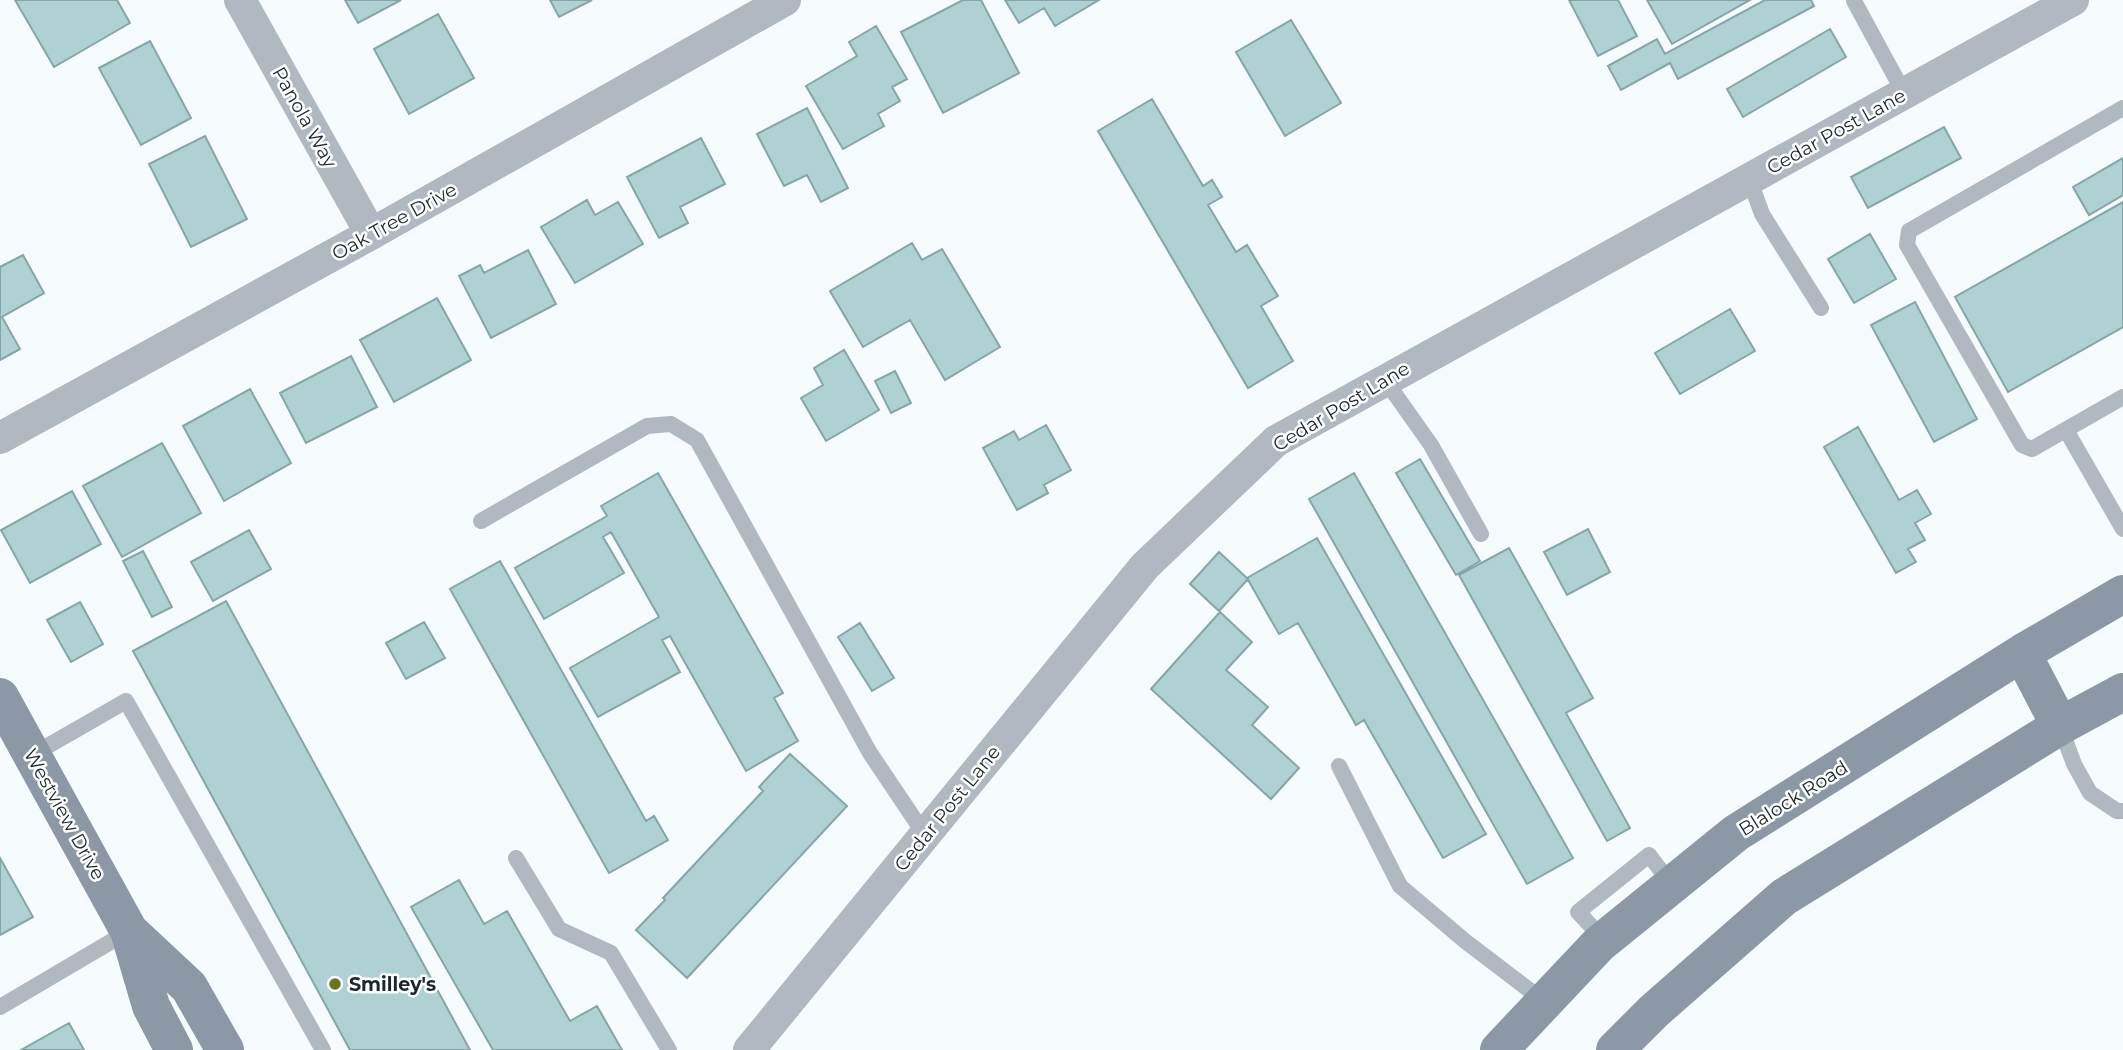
<svg xmlns="http://www.w3.org/2000/svg" width="2123" height="1050" viewBox="0 0 2123 1050" font-family="Montserrat,sans-serif">
<style>
.building{fill:#b0d1d4;stroke:#86a5a9;stroke-width:2}
.lines{fill:none;stroke-linecap:round;stroke-linejoin:round}
.service{stroke:#b0b9c1;stroke-width:16}
.minor{stroke:#b0b9c1;stroke-width:32}
.secondary{stroke:#8c98a5;stroke-width:38}
.poi-dot{fill:#667522;stroke:#fff;stroke-width:2.5}
.labels{text-anchor:middle;stroke-width:5;stroke-linejoin:round;paint-order:stroke}
.street-label{font-size:19px;fill:#1c272c;stroke:#fff}
.poi-label{font-size:19px;font-weight:bold;fill:#1c272c;stroke:#fff;text-anchor:start}
</style>
<rect width="100%" height="100%" fill="#f6fcfe"/>
<path class="building" d="M15 0H117L130 23 54 67Z
M345 0H401L358 23Z
M550 0H592L559 17Z
M963 0H981L1019 73 943 113 901 32Z
M1005 0H1099L1055 26 1044 8 1019 23Z
M1569 0H1618L1637 36 1598 56Z
M1647 0H1750L1672 44Z
M1765 0H1811L1814 6 1678 79 1670 63 1621 90 1608 66 1657 39 1665 54Z
M438 14 474 78 409 114 374 49Z
M1291 20 1341 103 1285 136 1236 52Z
M876 26 907 79 892 87 900 101 878 114 884 126 843 149 806 86 857 56 849 42Z
M1830 29 1846 57 1743 117 1727 89Z
M150 41 191 118 141 145 99 68Z
M1152 99 1203 186 1212 180 1222 197 1208 205 1236 252 1247 245 1278 296 1261 306 1293 361 1248 388 1098 131Z
M807 108 848 188 821 202 807 175 784 186 757 134Z
M1944 127 1961 158 1868 208 1851 177Z
M205 136 247 219 191 247 149 164Z
M701 138 725 184 680 207 688 223 659 238 627 177Z
M2123 158V195L2089 215 2073 187Z
M587 200 595 215 618 202 643 244 575 283 541 227Z
M2123 202V327L2008 392 1955 297Z
M1870 234 1896 279 1854 303 1828 259Z
M912 243 922 260 942 249 1000 347 945 380 910 320 863 347 830 291Z
M528 250 556 304 491 338 459 276 480 265 484 273Z
M23 255 44 293 2 317 20 349 0 360V267Z
M437 298 471 360 394 402 360 340Z
M1915 302 1977 419 1934 442 1871 325Z
M1730 309 1755 351 1680 394 1655 353Z
M844 350 879 410 826 441 801 398 823 385 814 368Z
M351 356 377 407 306 443 280 393Z
M895 371 911 403 891 413 875 381Z
M250 389 291 463 224 501 183 426Z
M1046 425 1071 470 1044 485 1048 493 1017 510 983 448 1014 431 1019 440Z
M1858 427 1899 500 1917 490 1931 514 1915 523 1925 540 1908 549 1916 562 1896 573 1824 447Z
M162 443 201 513 122 557 83 486Z
M1420 459 1480 561 1456 575 1396 473Z
M658 473 783 693 774 698 798 741 746 771 670 636 662 640 680 672 598 717 570 668 659 617 611 532 603 537 624 573 544 619 515 568 607 516 601 506Z
M1354 473 1573 858 1527 884 1309 499Z
M72 491 101 544 30 583 1 530Z
M1588 529 1610 572 1567 595 1544 552Z
M249 530 271 569 213 601 191 562Z
M1317 538 1486 834 1443 858 1364 720 1356 725 1298 623 1279 634 1247 578Z
M1509 548 1593 698 1566 713 1630 828 1607 841 1459 575Z
M143 551 172 607 152 617 123 561Z
M1219 552 1248 579 1219 611 1190 584Z
M500 561 646 821 654 816 668 840 609 873 450 589Z
M226 601 470 1050H350L133 651Z
M80 602 103 644 71 662 47 620Z
M1220 612 1252 642 1226 670 1268 707 1252 725 1299 768 1271 799 1151 689Z
M424 622 445 658 406 679 386 643Z
M860 623 894 678 872 691 838 637Z
M790 754 847 806 687 978 636 930 665 900 663 898 763 791 759 787Z
M0 858 33 917 0 935Z
M459 880 484 924 507 911 570 1021 597 1006 622 1050H493L411 907Z
M69 1023 84 1050H21Z"/>
<g class="lines">
<path class="service" d="M1854 1 1904 93
M2123 108 1909 231 1907 245 2022 445 2032 449 2123 397
M1749 178 1762 214 1821 308
M1385 380 1431 445 1481 534
M2066 430 2123 529
M481 521 647 426 671 424 697 440 870 753 925 835
M2060 726 2074 764 2090 793 2117 811H2123
M32 755 126 701 323 1050
M1339 766 1400 886 1465 941 1545 1002
M516 858 559 929 611 953 669 1050
M1604 940 1578 912 1649 855 1672 885
M0 1007 129 931"/>
<path class="minor" d="M240 0 371 234
M0 438 371 234 785 0
M749 1050 1145 566 1276 441 2073 0"/>
<path class="secondary" d="M2022 653 2060 726
M0 697 129 931 151 1006 174 1050
M129 931 189 987 225 1050
M1499 1050 1599 944 1736 833 2022 653 2123 594
M1615 1050 1654 1011 1784 897 2060 726 2123 692"/>
</g>
<circle class="poi-dot" cx="335" cy="984" r="7"/>
<g class="labels">
<g class="street-label">
<text transform="translate(305 117) rotate(61)" y="7">Panola Way</text>
<text transform="translate(1836 131) rotate(-29)" y="7">Cedar Post Lane</text>
<text transform="translate(394 221) rotate(-29)" y="7">Oak Tree Drive</text>
<text transform="translate(1341 406) rotate(-31)" y="7">Cedar Post Lane</text>
<text transform="translate(1793 798) rotate(-32)" y="7">Blalock Road</text>
<text transform="translate(947 808) rotate(-51)" y="7">Cedar Post Lane</text>
<text transform="translate(65 814) rotate(61)" y="7">Westview Drive</text>
</g>
<g class="poi-label">
<text x="349" y="991">Smilley's</text>
</g>
</g>
</svg>
